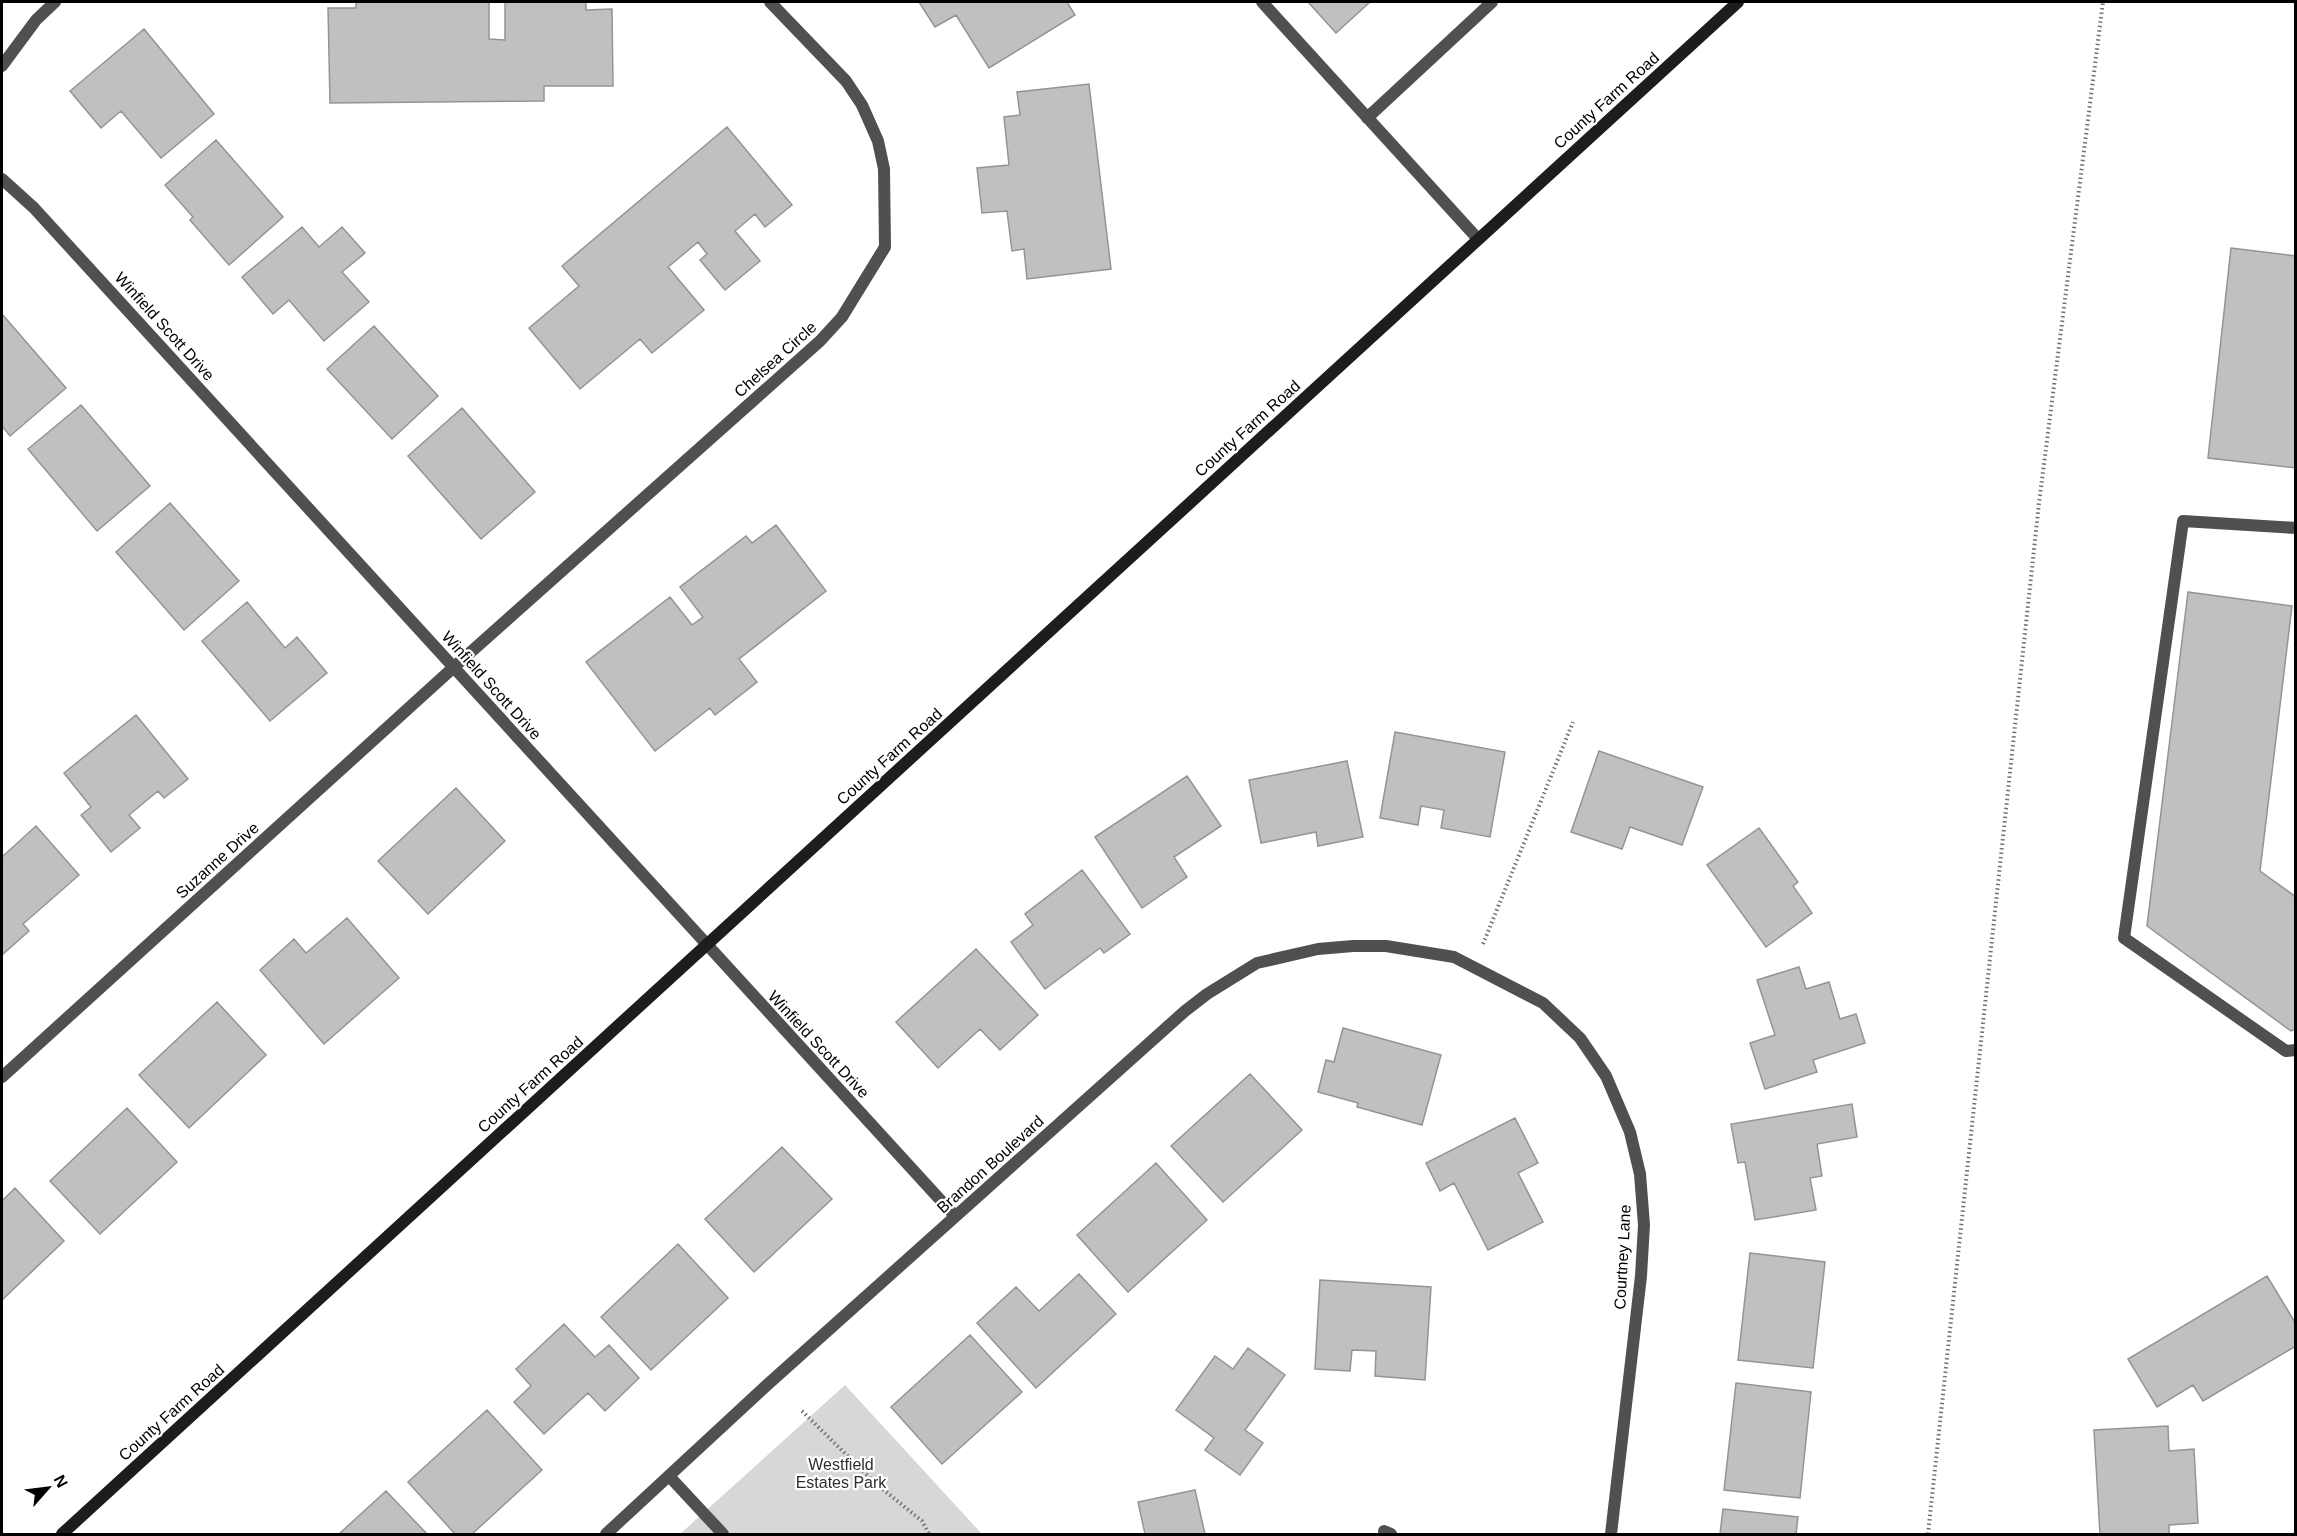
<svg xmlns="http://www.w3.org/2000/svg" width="2297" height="1536" viewBox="0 0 2297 1536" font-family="Arial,sans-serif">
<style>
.green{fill:#d7d7d7}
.building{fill:#c0c0c0;stroke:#949494;stroke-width:1.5}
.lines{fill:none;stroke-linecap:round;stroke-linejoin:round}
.path{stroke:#727272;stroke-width:4;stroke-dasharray:1.5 3;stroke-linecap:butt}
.service{stroke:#505050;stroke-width:12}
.minor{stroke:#505050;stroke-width:12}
.secondary{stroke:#1d1d1d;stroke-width:12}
.labels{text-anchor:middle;stroke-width:4.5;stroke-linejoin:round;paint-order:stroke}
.street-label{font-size:16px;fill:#000;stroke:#fff}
.park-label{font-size:16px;fill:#2e2e2e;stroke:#fff}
</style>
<rect width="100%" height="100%" fill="#fff"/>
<path class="green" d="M845 1385 982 1534H680Z"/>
<path class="building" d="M356 2H489V39L505 40V2H586V10L612 9 613 86H544V101L330 103 328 8H356Z
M919 2H1067L1075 15 989 68 956 15 935 27Z
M1308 2H1370L1336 33Z
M144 29 214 114 161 158 121 111 101 128 70 91Z
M1089 84 1111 269 1027 279 1024 249 1012 251 1007 211 982 213 977 168 1009 165 1004 117 1020 115 1017 92Z
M727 127 792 205 765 227 755 214 735 231 760 261 725 290 700 260 707 254 698 242 668 267 704 310 652 353 640 339 580 389 529 328 579 286 562 266Z
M216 140 283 217 229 265 190 220 193 217 165 185Z
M302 227 319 247 342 227 365 253 342 272 369 302 324 341 289 300 273 314 242 277Z
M2231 248 2296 256V468L2208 458Z
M2 314 66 388 10 436 2 426Z
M374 326 438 396 392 439 327 369Z
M81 405 150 486 97 531 28 449Z
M462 408 535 492 481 539 408 456Z
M170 503 239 581 184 630 116 552Z
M776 525 826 591 739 659 757 682 715 715 710 708 655 751 586 662 670 597 692 625 703 617 680 587 746 536 752 543Z
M2188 592 2292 606 2260 871 2296 897V1029L2291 1031 2147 926Z
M247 602 285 648 297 637 327 673 270 721 202 641Z
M136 715 188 779 164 798 158 791 129 815 140 828 111 852 81 815 91 807 64 773Z
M1395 732 1505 752 1490 837 1441 828 1444 810 1421 806 1418 825 1380 818Z
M1599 751 1703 787 1682 845 1630 827 1622 849 1571 832Z
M1347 761 1363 837 1318 846 1316 832 1261 843 1249 780Z
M1187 776 1221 826 1174 857 1187 877 1142 908 1095 837Z
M456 788 505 841 428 914 378 861Z
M36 826 79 875 23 924 29 931 2 955V857Z
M1759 828 1798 882 1793 886 1812 913 1766 947 1707 865Z
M1082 870 1130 934 1104 953 1100 948 1045 989 1011 942 1033 925 1025 914Z
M347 918 399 978 324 1044 260 970 294 939 306 953Z
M976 949 1038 1015 1000 1050 980 1029 938 1068 896 1022Z
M1799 967 1806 989 1829 982 1840 1019 1856 1014 1865 1043 1813 1060 1817 1072 1765 1089 1750 1043 1775 1035 1757 980Z
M217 1002 266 1055 189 1128 139 1075Z
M1343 1028 1441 1055 1422 1125 1357 1107 1358 1103 1318 1092 1326 1060 1334 1062Z
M1250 1074 1302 1130 1223 1202 1171 1146Z
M1852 1104 1857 1137 1817 1144 1822 1176 1810 1178 1816 1210 1755 1220 1745 1162 1738 1163 1731 1124Z
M127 1108 177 1162 100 1234 50 1181Z
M1515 1118 1538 1163 1518 1173 1543 1222 1488 1250 1454 1183 1440 1191 1426 1163Z
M782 1147 832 1199 754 1272 705 1219Z
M1156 1163 1207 1220 1128 1292 1077 1235Z
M15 1188 64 1241 2 1300V1201Z
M678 1244 728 1298 651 1370 601 1317Z
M1750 1253 1825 1262 1813 1368 1738 1360Z
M1079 1274 1116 1314 1036 1388 977 1323 1016 1287 1039 1311Z
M2267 1276 2296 1324V1346L2203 1401 2193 1385 2157 1407 2128 1359Z
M1320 1280 1431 1287 1425 1380 1375 1376 1376 1351 1352 1350 1350 1371 1315 1369Z
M564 1324 595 1357 609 1345 639 1378 605 1411 588 1393 544 1434 514 1402 531 1386 516 1369Z
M970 1335 1022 1392 942 1464 891 1407Z
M1248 1348 1285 1375 1245 1430 1263 1443 1240 1475 1205 1450 1214 1438 1176 1410 1215 1356 1233 1369Z
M1736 1383 1811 1392 1800 1498 1724 1490Z
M487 1410 542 1470 472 1534H455L408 1482Z
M2168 1426 2169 1451 2194 1449 2198 1523 2169 1525V1534H2100L2094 1430Z
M1195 1490 1205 1534H1145L1138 1502Z
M386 1491 427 1534H339Z
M1723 1509 1798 1517 1796 1534H1720Z"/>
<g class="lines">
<path class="path" d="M1483 944 1573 722
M802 1411 874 1482 922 1521 929 1534
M1928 1534 2039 503 2103 2"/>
<path class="service" d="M1262 2 1478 239
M1367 118 1492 2
M2296 528 2183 521 2124 938 2286 1051 2296 1050
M669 1476 723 1534"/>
<path class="minor" d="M2 66 36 20 55 2
M2 179 34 208 955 1216
M2 1077 454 667 820 341 842 317 885 247 884 169 878 141 862 105 846 81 770 2
M1384 1531 1391 1534
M606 1534 767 1385 1185 1011 1207 994 1257 963 1318 949 1353 946H1386L1454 957 1543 1003 1580 1038 1606 1076 1630 1132 1640 1174 1644 1225 1641 1276 1611 1534"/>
<path class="secondary" d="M62 1534 1738 2"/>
</g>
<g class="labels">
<g class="street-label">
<text transform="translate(1606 100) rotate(-42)" y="6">County Farm Road</text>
<text transform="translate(165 326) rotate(48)" y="6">Winfield Scott Drive</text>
<text transform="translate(775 359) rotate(-42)" y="6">Chelsea Circle</text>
<text transform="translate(1247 428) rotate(-42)" y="6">County Farm Road</text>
<text transform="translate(492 685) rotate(48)" y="6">Winfield Scott Drive</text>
<text transform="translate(889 756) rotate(-42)" y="6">County Farm Road</text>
<text transform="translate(217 860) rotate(-42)" y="6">Suzanne Drive</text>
<text transform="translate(819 1044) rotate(47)" y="6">Winfield Scott Drive</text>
<text transform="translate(530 1084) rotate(-42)" y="6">County Farm Road</text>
<text transform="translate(990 1164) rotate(-42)" y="6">Brandon Boulevard</text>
<text transform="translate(1622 1257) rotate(-87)" y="6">Courtney Lane</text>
<text transform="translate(171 1412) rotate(-42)" y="6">County Farm Road</text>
</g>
<g class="park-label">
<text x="841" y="1470">Westfield<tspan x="841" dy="18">Estates Park</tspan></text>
</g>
</g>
<rect width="2297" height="1536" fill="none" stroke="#000000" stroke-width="6"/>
<g transform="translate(48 1488) rotate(62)" stroke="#ffffff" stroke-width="4.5" paint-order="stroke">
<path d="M0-4.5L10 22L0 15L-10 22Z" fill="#000000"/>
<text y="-9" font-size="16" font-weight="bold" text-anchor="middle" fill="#000000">N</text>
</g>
</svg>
